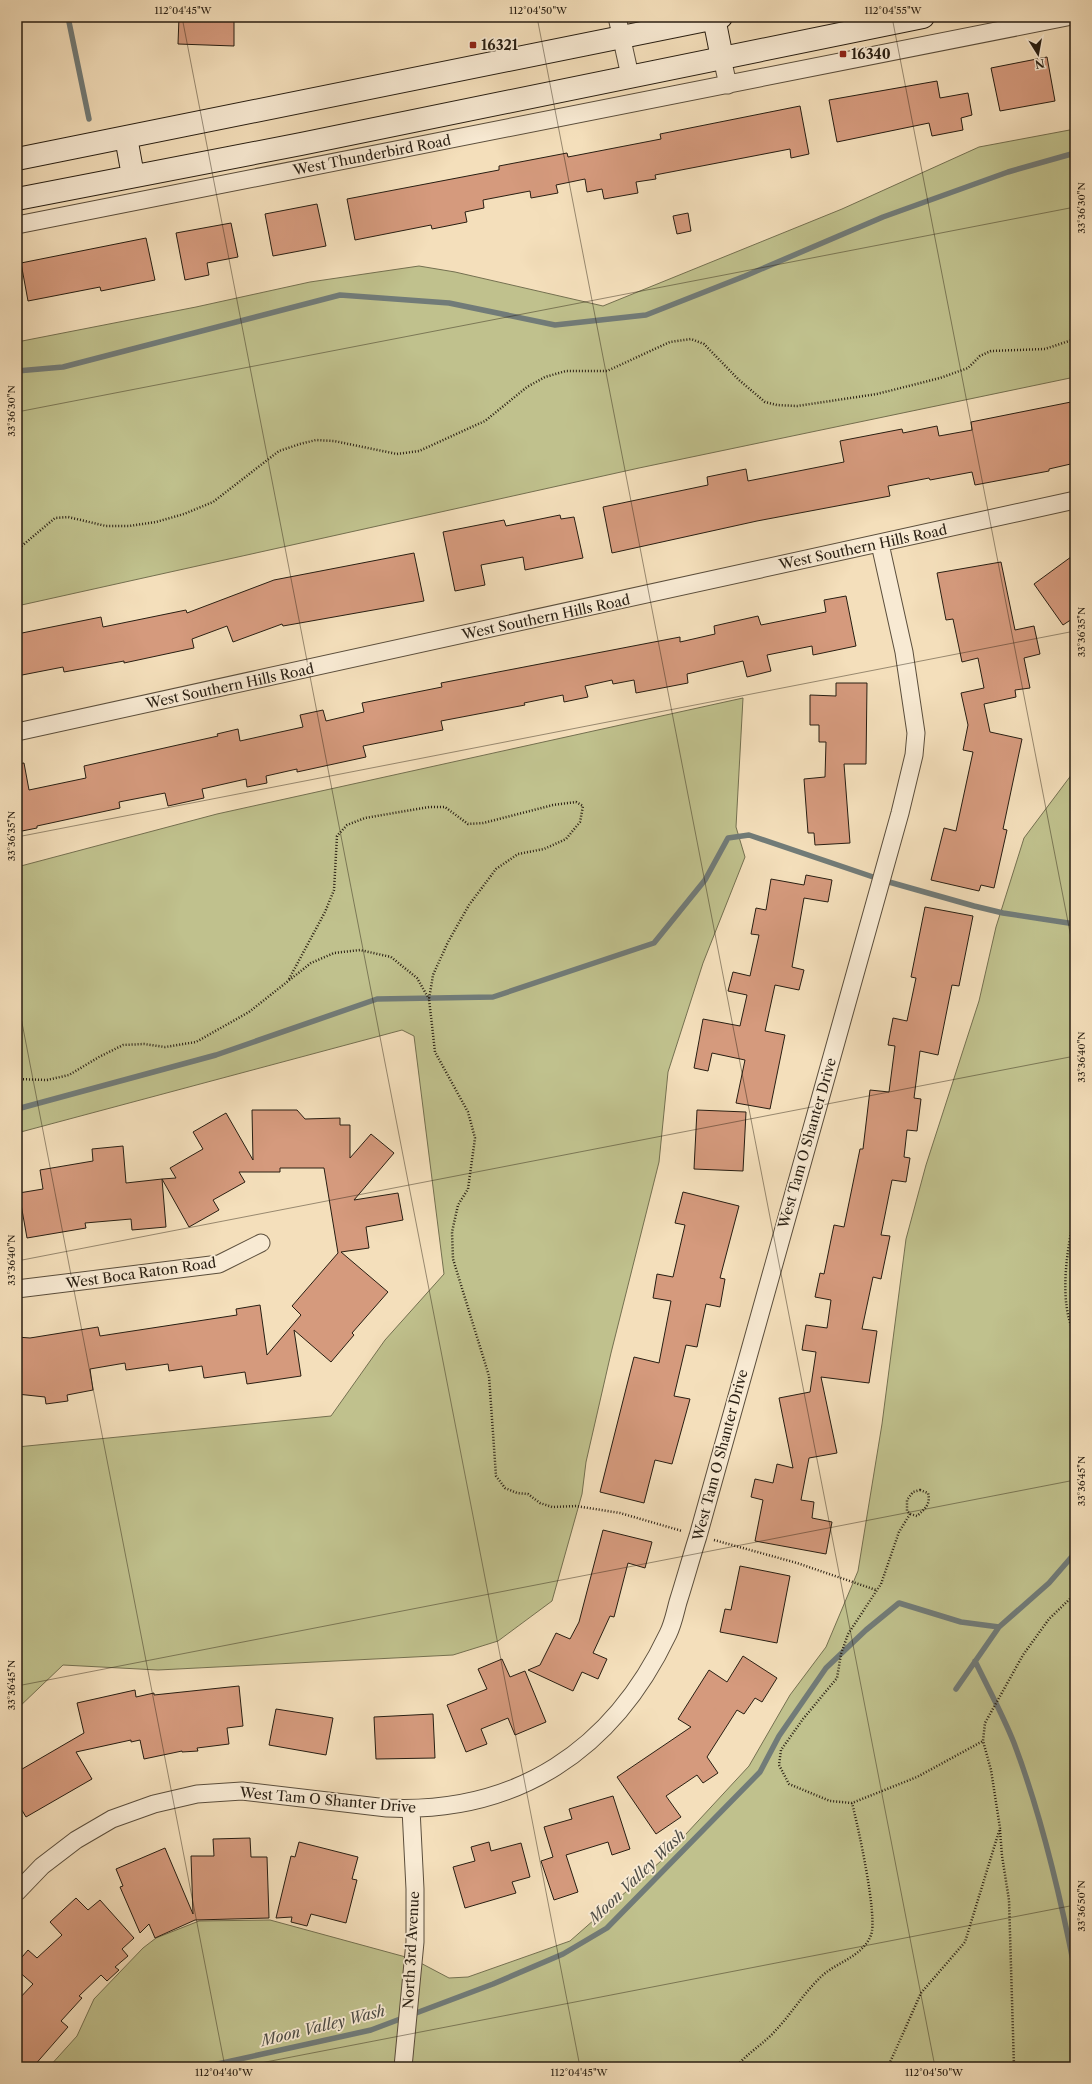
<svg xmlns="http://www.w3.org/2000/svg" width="1092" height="2084" viewBox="0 0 1092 2084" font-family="'Libre Caslon Text',serif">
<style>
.green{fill:#c0c18d;stroke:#747050}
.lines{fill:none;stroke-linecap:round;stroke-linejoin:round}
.stream{stroke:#717b78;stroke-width:5.5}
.building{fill:#d59a7d;stroke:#281e12}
.street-casing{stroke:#5b4e3c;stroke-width:19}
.secondary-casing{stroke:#281e12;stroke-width:24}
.path{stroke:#281e12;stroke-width:2.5;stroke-dasharray:1 2;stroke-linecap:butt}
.street{stroke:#f8ead3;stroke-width:17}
.secondary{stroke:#f8ead3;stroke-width:22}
.ticks{fill:none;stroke:#281e12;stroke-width:1;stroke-opacity:0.45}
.poi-dot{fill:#8f2418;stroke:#f8ead3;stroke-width:1.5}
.labels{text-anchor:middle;stroke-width:3.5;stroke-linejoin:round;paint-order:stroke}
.poi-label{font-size:14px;font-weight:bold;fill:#281e12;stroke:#f8ead3;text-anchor:start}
.street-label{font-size:14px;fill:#281e12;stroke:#f8ead3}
.water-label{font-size:15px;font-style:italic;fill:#4d4c45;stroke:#f8ead3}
.neatline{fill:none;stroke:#281e12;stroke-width:1.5}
.ticks-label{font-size:10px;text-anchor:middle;fill:#281e12}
</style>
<rect width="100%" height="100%" fill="#f4dfbb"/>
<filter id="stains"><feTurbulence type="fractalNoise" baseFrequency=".005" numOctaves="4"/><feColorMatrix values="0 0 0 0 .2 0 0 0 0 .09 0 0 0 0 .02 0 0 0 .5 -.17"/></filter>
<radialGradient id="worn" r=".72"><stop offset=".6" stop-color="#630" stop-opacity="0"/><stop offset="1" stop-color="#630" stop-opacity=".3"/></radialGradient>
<path class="green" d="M1075 129V377L639 468 17 606V342L196 307 310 282 419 266 455 272 603 306 842 209 979 147Z
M743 698 736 827 745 857 703 963 668 1072 659 1162 611 1353 586 1462 582 1494 552 1601 498 1641 453 1655 158 1670 63 1665 17 1709V1447L331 1416 385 1340 444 1274 414 1036 402 1030 17 1133V867L217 814Z
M1075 770V2067H49L77 2036 94 1999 143 1948 156 1938 199 1921 270 1920 413 1959 449 1978 468 1977 570 1941 661 1861 749 1766 790 1695 826 1647 858 1571 882 1424 906 1239 926 1165 979 1001 996 927 1024 838Z"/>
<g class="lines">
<path class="stream" d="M70 17 69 22 89 119
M17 371 63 367 340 295 449 303 555 325 646 315 745 276 883 217 1008 172 1075 153
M17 1109 216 1055 377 999 493 997 654 943 705 880 728 838 749 835 882 880 974 906 1003 913 1075 924
M975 1661C988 1688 1003 1715 1014 1743 1042 1817 1060 1894 1075 1971
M956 1689 999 1627 1049 1583 1075 1553
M204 2067 371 2030 493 1984 563 1954 607 1928 760 1772 779 1736 826 1668 866 1630 899 1603 961 1622 999 1627"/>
</g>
<path class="building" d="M179 17H234V46L178 44Z
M1047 57 1055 101 1000 111 991 68Z
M937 81 940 98 968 93 972 115 961 118 963 130 932 136 929 123 837 142 829 100Z
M800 106 809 154 791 158 790 149 655 175 656 179 636 182 638 193 604 199 602 189 587 192 585 179 556 185 558 193 531 198 530 191 483 200 484 208 465 212 467 222 432 229 431 225 355 240 347 199 499 170V166L567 153 568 157 661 139 660 134Z
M317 204 326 246 273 256 265 214Z
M688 213 691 231 677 234 673 216Z
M231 223 238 257 207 263 209 275 185 280 176 233Z
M146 238 155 280 101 291 100 287 28 301 21 263Z
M1071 402 1075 419V463L1049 469V471L975 485 972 472 930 480 929 478 888 486 890 496 757 521 612 553 603 507 708 485 707 477 746 469 748 481 844 462 840 441 902 429 903 433 937 426 939 436 972 430 971 422Z
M560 515 561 519 574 517 583 558 525 570 523 557 481 565 485 585 455 591 443 532 504 520 506 526Z
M414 553 424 601 283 626 282 624 233 642 227 626 192 639 194 648 124 663V661L64 672 63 667 17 676V634L101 617 103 627 186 610 187 613 274 580Z
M1075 554V617L1063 625 1034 584Z
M1001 562 1015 630 1034 626 1040 654 1024 658 1030 688 1015 690 1016 697 984 704 990 732 1022 739 1003 829 1007 830 994 888 981 885 979 891 931 880 944 828 956 831 973 752 963 750 968 725 961 693 984 688 978 658 962 662 953 619 946 620 937 573Z
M846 596 856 646 813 655 812 646 767 655 771 671 747 677 743 661 687 674 688 683 636 693 634 680 613 684 612 680 585 686 588 697 564 702 563 695 524 703 525 705 441 721 443 730 363 746 366 757 297 772V769L266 776 267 783 247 787 246 779 202 789 204 798 168 806 165 793 119 802 120 808 37 826V828L17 832V764L24 763 29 790 86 778 84 766 218 736 217 734 238 729 240 741 303 727 300 715 323 710 326 721 364 712 362 703 442 687 441 683 680 637V642L715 634 714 626 758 616 761 625 826 612 824 600Z
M836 683H867L866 764H844L850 843 815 845 814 833H808L804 779 825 777 826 742H819V725H810V695L836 696Z
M806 875 832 880 828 902 804 898 792 967 804 970 799 990 775 985 765 1031 785 1035 770 1109 736 1103 745 1060 712 1053 708 1071 694 1068 703 1019 740 1026 747 995 728 991 733 972 750 976 759 935 751 934 756 908 766 910 771 879 804 885Z
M925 907 973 916 959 986 952 985 938 1055 920 1051 914 1098 921 1099 917 1131 907 1130 904 1157 910 1158 906 1182 892 1180 881 1235 890 1236 881 1279 873 1277 862 1329 877 1331 869 1383 821 1377 837 1453 809 1458 801 1500 814 1502 812 1518 832 1522 826 1554 755 1541 763 1500 751 1497 755 1479 773 1483 777 1464 793 1468 779 1398 810 1392 816 1352 802 1350 806 1325 827 1328 831 1300 815 1297 820 1273 824 1274 834 1225 844 1227 860 1149H863L870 1090 889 1092 895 1046 888 1045 893 1018 907 1021 916 978 911 977Z
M252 1110H297L305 1119 340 1118V1125H350V1158L371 1134 394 1153 354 1200 398 1193 403 1220 366 1227 369 1248 341 1252 388 1292 352 1333 354 1335 331 1362 294 1330 301 1376 247 1384 245 1372 204 1378 202 1366 169 1371 168 1364 126 1370 125 1363 90 1369 93 1390 67 1395 68 1401 46 1404 45 1397 17 1394V1337L30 1338 98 1327 100 1336 237 1315 236 1309 260 1305 267 1355 301 1315 292 1306 338 1253 324 1168H280V1172H239L245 1182 213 1200 219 1210 189 1227 162 1179 176 1178 170 1168 203 1149 193 1132 226 1113 253 1160Z
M697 1110 746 1112 743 1171 694 1169Z
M123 1146 126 1183 162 1179 166 1227 132 1230 131 1219 85 1223 86 1228 27 1238 19 1193 43 1189 40 1170 93 1161 92 1149Z
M683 1192 739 1206 720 1278 725 1279 720 1307 706 1304 697 1347 686 1345 674 1396 690 1399 672 1464 655 1460 644 1503 600 1492 634 1357 659 1363 671 1301 653 1298 657 1274 673 1277 685 1225 675 1223Z
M603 1530 652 1542 645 1568 628 1563 614 1617 610 1616 593 1653 607 1659 598 1679 582 1672 573 1691 528 1670 540 1665 556 1633 570 1639 579 1622Z
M740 1566 790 1576 777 1643 720 1632 725 1609 731 1610Z
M743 1656 777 1678 762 1702 755 1698 744 1714 737 1710 707 1757 718 1773 703 1783 697 1775 666 1796 681 1817 656 1834 617 1777 691 1727 678 1719 709 1670 727 1682Z
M502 1659 510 1677 525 1671 546 1722 515 1735 508 1718 481 1729 487 1744 466 1752 447 1705 487 1689 478 1669Z
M239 1686 243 1726 227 1728 229 1744 197 1748 198 1751 182 1752V1751L144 1759 140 1740 131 1742V1740L76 1752 92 1779 26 1817 17 1802V1772L84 1733 77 1703 135 1690 136 1697 154 1693V1695Z
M276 1709 333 1718 326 1755 269 1745Z
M433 1714 435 1758 376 1759 374 1717Z
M613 1796 630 1849 612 1855 608 1842 566 1855 578 1892 554 1900 541 1861 553 1857 544 1827 572 1819 569 1809Z
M250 1838 251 1857H267L269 1918 195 1920 155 1938 149 1924 140 1933 120 1887 123 1886 116 1869 165 1848 193 1914 191 1856H214L213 1839Z
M299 1842 358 1857 352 1879 357 1880 346 1923 311 1914 307 1926 291 1922 292 1917 276 1918 291 1856 295 1857Z
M489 1842 491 1851 521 1843 530 1877 512 1882 516 1893 465 1908 453 1867 475 1861 471 1847Z
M76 1898 88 1910 100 1900 134 1938 122 1949 128 1956 115 1967 119 1970 107 1981 101 1975 79 1996 82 1998 61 2021 68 2027 33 2067H17V2001L33 1984 17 1970V1963L28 1950 37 1958 62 1935 50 1922Z"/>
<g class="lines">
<g class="street-casing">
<path id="street" d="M617 17 630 76
M722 58 728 85
M17 225 1067 17
M17 732 1075 500
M17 1289 219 1264 261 1243
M17 1892 42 1866 76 1840 112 1819 154 1804 197 1794 242 1791 387 1808C517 1814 613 1750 668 1634 673 1624 675 1613 678 1602 685 1580 691 1558 698 1536L900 813 914 755 916 733 904 652 880 544
M403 2067 415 1942V1889L411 1809"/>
</g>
<g class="secondary-casing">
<path id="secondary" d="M714 18 722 58
M126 137 133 176
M17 159 721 17
M17 199 301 144 923 17"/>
</g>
<path class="path" d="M17 550 55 518 68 517 106 526H129L156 522 184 514 213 502 279 451 300 444 316 440 334 441 397 454 419 451 485 421 527 387 545 377 566 371H607L670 342 691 339 704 344 739 380 765 402 777 405 797 406 877 394 940 378 968 368 980 356 991 351 1045 349 1075 339
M289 979 325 912 334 890 337 836 347 825 365 818 429 807H445L468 824 483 823 553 805 576 802 583 806 580 822 566 839 544 849 518 854 496 869 469 905 448 942 433 975 429 999 435 1052 468 1112 475 1138 468 1189 458 1205 452 1232 453 1259 489 1376 496 1476 505 1488 517 1493 528 1494 540 1503 552 1507 576 1506 620 1513 682 1531
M17 1079 47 1080 69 1075 99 1057 123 1045 144 1044 165 1047 196 1042 249 1012 311 963 334 953 360 950 391 957 417 978 429 999
M1075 1215C1067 1247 1058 1304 1075 1334
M920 1490 928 1493C931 1504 925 1509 917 1516L910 1514 907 1511V1500L913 1492Z
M910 1514 899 1532 881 1584 848 1634 841 1654 837 1678 803 1719 781 1750 779 1765 789 1784 830 1801 852 1803 917 1777 983 1741
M714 1540 797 1563 876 1590
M1000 1830 1002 1856 1009 1900 1014 2067
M736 2067C747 2053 764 2044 776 2030 792 2013 805 1991 823 1975 839 1961 862 1957 871 1935 878 1917 858 1826 852 1803
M888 2067 921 1993 965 1942 1000 1828 991 1770 983 1741 985 1723 1023 1655 1049 1619 1075 1594"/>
<use href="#street" class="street"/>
<use href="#secondary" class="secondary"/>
</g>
<path class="ticks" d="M182 17 580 2067M537 17 935 2067M892 17 1075 958M17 412 1075 207M17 837 1075 631M17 997 225 2067M17 1261 1075 1056M17 1686 1075 1480M240 2067 1075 1905"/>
<g class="poi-dot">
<rect x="469" y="41" width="8" height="8" rx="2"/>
<rect x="839" y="50" width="8" height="8" rx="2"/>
</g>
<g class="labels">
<g class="poi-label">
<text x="481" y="50">16321</text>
<text x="851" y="59">16340</text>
</g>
<g class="street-label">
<text transform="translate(372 155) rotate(-11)" y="5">West Thunderbird Road</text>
<text transform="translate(863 547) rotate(-12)" y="5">West Southern Hills Road</text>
<text transform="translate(546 617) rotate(-12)" y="5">West Southern Hills Road</text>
<text transform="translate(230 686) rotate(-12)" y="5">West Southern Hills Road</text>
<text transform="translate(807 1143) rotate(-74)" y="5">West Tam O Shanter Drive</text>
<text transform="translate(141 1273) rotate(-8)" y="5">West Boca Raton Road</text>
<text transform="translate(720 1455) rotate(-75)" y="5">West Tam O Shanter Drive</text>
<text transform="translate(328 1800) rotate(5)" y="5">West Tam O Shanter Drive</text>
<text transform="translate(411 1950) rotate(-87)" y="5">North 3rd Avenue</text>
</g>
<g class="water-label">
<text transform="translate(637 1877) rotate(-44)" y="5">Moon Valley Wash</text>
<text transform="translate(323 2026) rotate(-14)" y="5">Moon Valley Wash</text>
</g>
</g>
<rect width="1092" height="2084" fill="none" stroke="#f4dfbb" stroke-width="44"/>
<g transform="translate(1038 54) rotate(169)" stroke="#f8ead3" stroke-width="3" paint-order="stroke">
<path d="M0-3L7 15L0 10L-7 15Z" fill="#281e12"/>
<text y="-6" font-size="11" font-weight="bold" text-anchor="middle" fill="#281e12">N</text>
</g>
<rect x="22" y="22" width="1048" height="2040" class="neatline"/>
<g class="ticks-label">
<text x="183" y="14">112°04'45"W</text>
<text x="538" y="14">112°04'50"W</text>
<text x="893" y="14">112°04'55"W</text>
<text transform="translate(1081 208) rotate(-90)" y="4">33°36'30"N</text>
<text transform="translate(11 411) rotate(-90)" y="4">33°36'30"N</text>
<text transform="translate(1081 632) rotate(-90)" y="4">33°36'35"N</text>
<text transform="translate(11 836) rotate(-90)" y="4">33°36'35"N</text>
<text transform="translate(1081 1057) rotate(-90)" y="4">33°36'40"N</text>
<text transform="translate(11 1260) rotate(-90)" y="4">33°36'40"N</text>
<text transform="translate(1081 1481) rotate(-90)" y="4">33°36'45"N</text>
<text transform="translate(11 1685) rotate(-90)" y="4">33°36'45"N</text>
<text transform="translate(1081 1906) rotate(-90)" y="4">33°36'50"N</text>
<text x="224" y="2076">112°04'40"W</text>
<text x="579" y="2076">112°04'45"W</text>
<text x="934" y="2076">112°04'50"W</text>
</g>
<rect width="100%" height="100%" filter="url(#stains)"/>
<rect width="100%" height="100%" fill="url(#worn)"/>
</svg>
